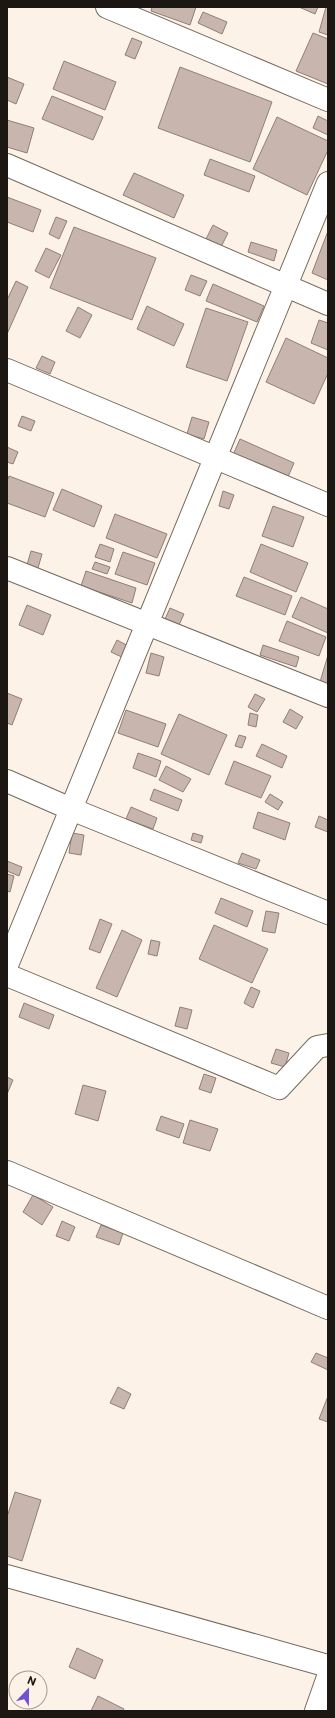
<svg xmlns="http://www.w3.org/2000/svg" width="335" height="1718" viewBox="0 0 335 1718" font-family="Commissioner,sans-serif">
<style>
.building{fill:#c7b5ae;stroke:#907f78}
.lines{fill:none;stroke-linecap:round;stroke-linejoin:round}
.minor-casing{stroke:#756a5e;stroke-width:24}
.minor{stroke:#fff;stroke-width:22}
</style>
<rect width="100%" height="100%" fill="#fdf2e7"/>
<path class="building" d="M152 7H196L190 25 151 11Z
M299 7H318L315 14Z
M326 7H328V35L319 32Z
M203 12 227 22 222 34 198 23Z
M313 33 328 39V84L296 71Z
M132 38 142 42 135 59 125 55Z
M64 61 116 82 105 110 53 89Z
M180 67 272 102 250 162 158 128Z
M7 77 24 84 16 104 7 100Z
M52 96 103 117 93 140 42 119Z
M318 116 328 121V135L313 128Z
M277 117 328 141V150L307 195 253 169Z
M7 120 34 128 27 153 7 147Z
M210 159 255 176 249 192 204 175Z
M134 173 184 195 174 218 123 195Z
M7 197 41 210 33 232 7 222Z
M56 217 67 221 59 239 49 234Z
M213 225 228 233 221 247 206 239Z
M74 227 156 258 132 320 50 288Z
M328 231V280L312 273Z
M251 242 277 250 274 261 248 252Z
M46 248 61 255 49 278 35 271Z
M191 275 207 281 200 296 185 290Z
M16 281 28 287 7 334V300Z
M213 284 264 306 257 322 206 301Z
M147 306 184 324 174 346 137 329Z
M78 307 92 315 80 338 66 331Z
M206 308 248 322 227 381 186 367Z
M319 320 328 323V350L311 343Z
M286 338 328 358V373L314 404 266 382Z
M42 356 55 362 50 374 36 368Z
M22 416 35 421 31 431 18 426Z
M192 417 209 422 204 439 187 434Z
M240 439 294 463 287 479 233 455Z
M7 447 18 452 13 464 7 462Z
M9 476 54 493 45 517 7 503V481Z
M62 489 102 506 94 527 53 510Z
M223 491 234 495 229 509 219 506Z
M273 506 304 517 293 547 262 536Z
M115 514 167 534 157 558 106 538Z
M100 544 114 549 110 562 95 557Z
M261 544 308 563 296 592 250 572Z
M31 551 42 554 38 568 27 565Z
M123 552 155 563 147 585 115 574Z
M95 562 110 567 107 574 92 569Z
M86 571 136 588 132 603 81 586Z
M244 577 292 596 285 615 236 596Z
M301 597 328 609V633L292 617Z
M27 605 51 615 43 635 19 625Z
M170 608 184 614 179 625 165 619Z
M287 621 326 637 319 656 279 641Z
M117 640 134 649 128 660 111 652Z
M263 645 299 657 296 667 260 655Z
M151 653 164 657 159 676 146 673Z
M328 655V684L320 682Z
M7 693 22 699 12 725 7 723Z
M255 694 265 699 257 712 248 707Z
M290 709 303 717 296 729 283 722Z
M126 710 166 724 158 747 118 733Z
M250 713 258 715 256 727 248 725Z
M179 714 227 735 209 775 161 754Z
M239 735 246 737 242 748 235 746Z
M262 744 287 756 282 768 256 756Z
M138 753 161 761 156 777 133 768Z
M234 761 271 776 261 798 225 784Z
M166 766 191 779 183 792 159 780Z
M154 789 182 800 178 811 150 800Z
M270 794 283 802 278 810 265 802Z
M131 807 157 818 153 829 126 819Z
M258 812 290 823 285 840 253 828Z
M319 816 328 820V832L315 827Z
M72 833 84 835 81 855 69 853Z
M193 833 203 836 201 843 191 840Z
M242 853 260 860 256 869 238 863Z
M7 861 22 867 19 876 7 871Z
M7 874 14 876 10 892 7 891Z
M221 898 253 911 247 927 215 913Z
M266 911 279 913 275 933 262 931Z
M100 919 112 924 100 953 89 949Z
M214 925 268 949 252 983 199 959Z
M122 930 142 940 117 997 96 988Z
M151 940 160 942 157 956 148 954Z
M251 987 260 991 253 1008 244 1003Z
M24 1003 54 1015 49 1029 19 1017Z
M180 1007 192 1010 187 1029 175 1026Z
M276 1049 289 1053 285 1067 271 1063Z
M204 1074 216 1078 211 1093 199 1089Z
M7 1077 13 1080 7 1094Z
M83 1085 106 1091 98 1121 75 1114Z
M161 1116 184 1124 179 1138 156 1130Z
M190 1120 218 1129 210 1151 183 1143Z
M33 1195 53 1207 42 1225 23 1212Z
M62 1221 75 1227 69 1241 56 1236Z
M101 1225 123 1233 119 1245 96 1237Z
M316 1353 328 1358V1370L311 1362Z
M118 1387 131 1394 124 1409 110 1403Z
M328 1396V1422L319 1419Z
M15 1492 41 1500 22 1561 7 1556V1517Z
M77 1648 103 1660 95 1679 69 1667Z
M98 1696 124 1709 123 1711H91Z"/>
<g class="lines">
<g class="minor-casing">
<path id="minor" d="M107 7 328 100
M7 165 328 304
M7 370 328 505
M7 568 328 696
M7 781 71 809 328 913
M7 965 328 183
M7 975 279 1088 317 1047 328 1045
M7 1172 328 1308
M7 1576 328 1666
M316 1711 328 1677"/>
</g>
<use href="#minor" class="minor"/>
</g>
<rect width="335" height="1718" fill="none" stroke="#1c1712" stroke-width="16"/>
<g transform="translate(28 1690) rotate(22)"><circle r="19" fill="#fdf2e7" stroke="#a39a92"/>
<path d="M0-3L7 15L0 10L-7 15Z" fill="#6e55cf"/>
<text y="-6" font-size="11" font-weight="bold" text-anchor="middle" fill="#1c1712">N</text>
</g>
</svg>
